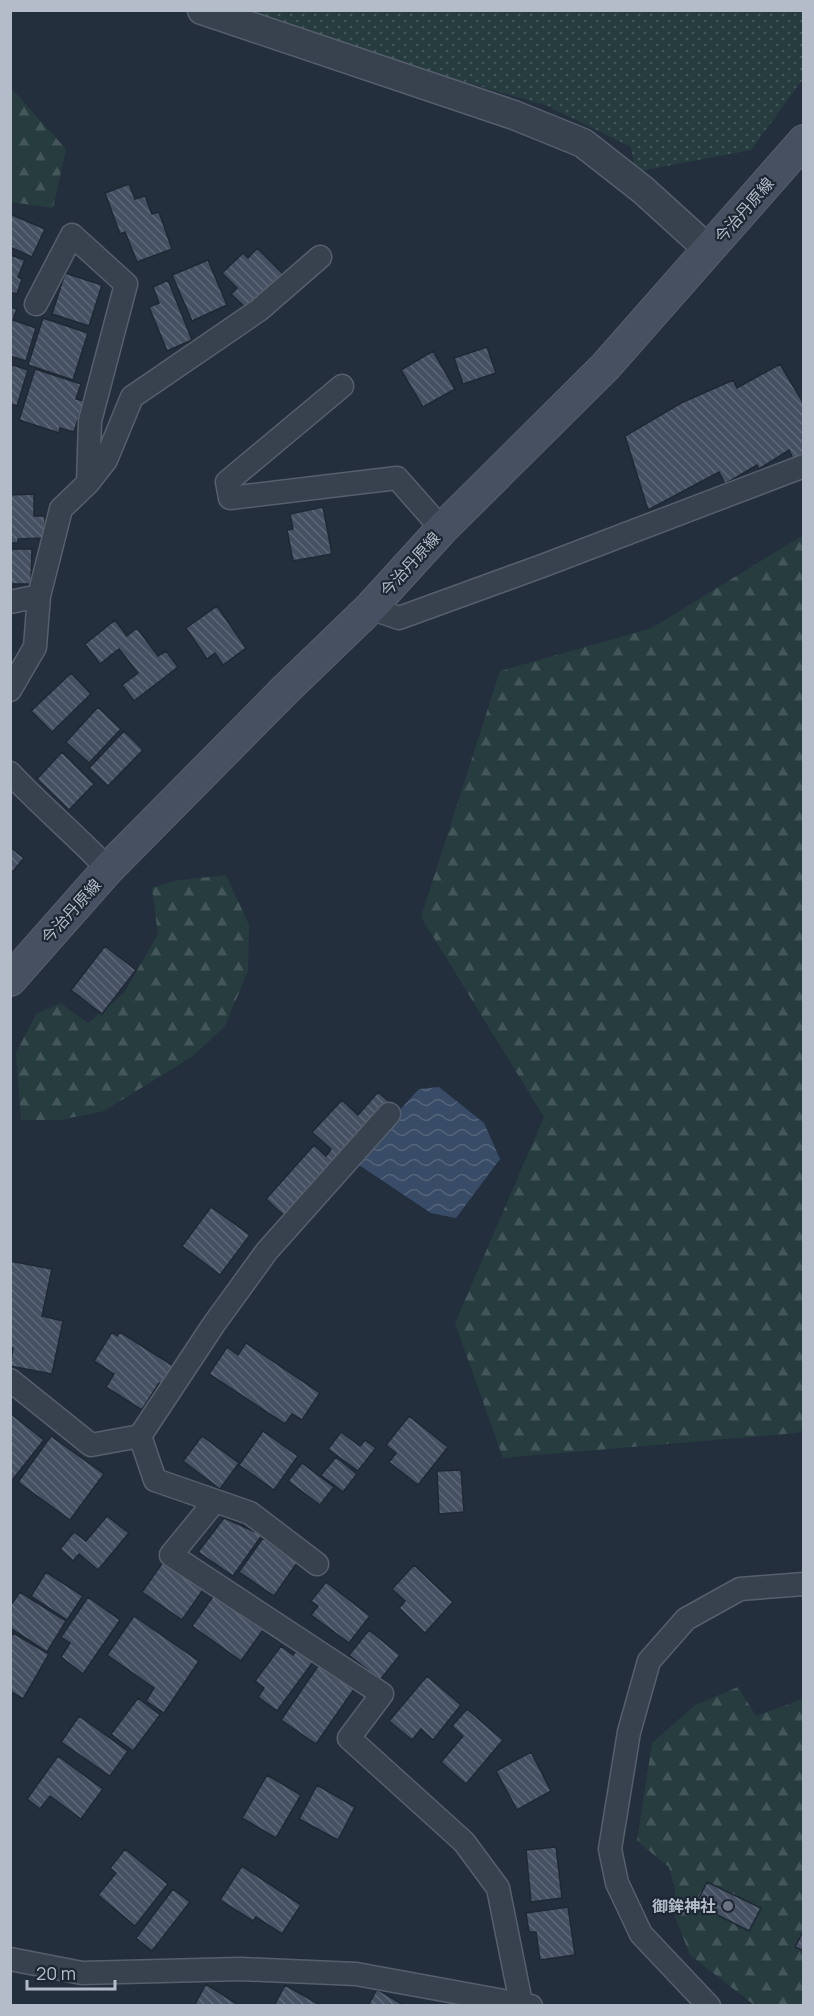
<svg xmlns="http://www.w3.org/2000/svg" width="814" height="2016" viewBox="0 0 814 2016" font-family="Manrope,'Noto Sans JP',sans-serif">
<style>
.green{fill:url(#green-dots)}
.forest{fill:url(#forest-firs)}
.water{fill:url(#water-waves)}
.building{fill:url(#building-back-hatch);stroke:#1f2835;stroke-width:1.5}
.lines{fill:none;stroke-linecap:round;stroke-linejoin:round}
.minor-casing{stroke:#565f6c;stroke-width:25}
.tertiary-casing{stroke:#565f6c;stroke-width:31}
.secondary-casing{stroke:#565f6c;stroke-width:34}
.minor{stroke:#38414e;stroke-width:22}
.tertiary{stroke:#38414e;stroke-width:28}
.secondary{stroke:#465061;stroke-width:32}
.worship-dot{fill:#6b7280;stroke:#1d2633;stroke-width:2}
.labels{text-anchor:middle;stroke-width:4.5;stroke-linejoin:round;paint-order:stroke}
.street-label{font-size:16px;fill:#b4bcc9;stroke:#1d2633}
.poi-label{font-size:16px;font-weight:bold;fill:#b4bcc9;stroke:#1d2633;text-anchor:end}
</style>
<defs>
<pattern id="green-dots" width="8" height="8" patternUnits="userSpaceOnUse" patternTransform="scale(1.5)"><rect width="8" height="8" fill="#263c3f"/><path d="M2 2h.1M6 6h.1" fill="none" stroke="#435659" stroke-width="1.8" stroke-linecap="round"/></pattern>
<pattern id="forest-firs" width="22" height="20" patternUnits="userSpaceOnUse" patternTransform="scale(1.5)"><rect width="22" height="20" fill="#263c3f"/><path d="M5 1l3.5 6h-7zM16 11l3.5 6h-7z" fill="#435659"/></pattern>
<pattern id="water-waves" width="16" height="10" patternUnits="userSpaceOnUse" patternTransform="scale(1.5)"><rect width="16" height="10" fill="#394c67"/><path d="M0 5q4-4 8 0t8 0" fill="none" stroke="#53647b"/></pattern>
<pattern id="building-back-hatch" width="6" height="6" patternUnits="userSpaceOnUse" patternTransform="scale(1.5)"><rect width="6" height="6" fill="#455162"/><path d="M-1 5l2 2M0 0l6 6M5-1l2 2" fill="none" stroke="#5d6877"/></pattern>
</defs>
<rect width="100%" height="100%" fill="#242f3e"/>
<path class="green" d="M232 11H803V79L751 150 635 172 631 147 545 105 329 43Z"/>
<path class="forest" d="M11 88 66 149 53 208 11 202Z
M803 535V1430L797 1433 503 1458 455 1323 544 1117 421 917 500 671 652 628Z
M226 875 249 925 248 971 225 1026 193 1056 104 1111 60 1120H21L16 1053 36 1014 60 1003 88 1023 124 993 158 934 152 888 174 881Z
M738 1687 756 1716 803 1699V2005H754L690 1955 674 1914 675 1888 669 1867 637 1841 652 1743 695 1705Z"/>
<path class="water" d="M439 1087 484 1123 500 1159 456 1218 431 1213 353 1161 419 1089Z"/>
<path class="building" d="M129 184 135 199 145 196 152 214 159 212 172 249 137 262 125 232 120 234 105 193Z
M10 214 45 229 32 257 10 247Z
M257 248 284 275 249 311 231 294 237 288 222 273 243 253 248 258Z
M10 255 25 260 18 277 22 279 17 294 10 292Z
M208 260 227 305 192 321 172 275Z
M65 273 102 285 89 326 52 314Z
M168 280 192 340 167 351 149 307 159 303 153 287Z
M10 307 17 309 13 320 36 328 26 361 10 356Z
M43 318 88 333 73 380 28 365Z
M487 347 496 373 463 384 454 358Z
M433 351 455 389 423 407 401 370Z
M10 364 28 370 17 406 10 404Z
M780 364 804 404V453L793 459 789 450 759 469 757 465 725 484 719 472 648 510 625 436 681 403 733 380 737 388Z
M35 369 81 384 76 399 84 401 74 432 60 428 59 433 19 420Z
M34 494V516H45V538L18 539V543H10V495Z
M323 507 332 554 293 561 287 530 293 529 290 514Z
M10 549H32L31 584H10Z
M217 606 246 648 223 665 215 653 207 659 186 628Z
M115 620 127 636 137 628 158 656 166 651 178 667 134 701 122 685 138 673 119 649 100 664 85 644Z
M71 673 91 694 52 732 31 711Z
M98 707 121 729 89 763 66 742Z
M124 731 143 750 108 786 89 768Z
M62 752 94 784 69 810 37 779Z
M10 847 24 858 10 875Z
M105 946 136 970 102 1014 71 990Z
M378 1092 394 1106 290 1221 266 1199 314 1145 326 1156 331 1149 312 1132 342 1100 358 1115Z
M211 1207 250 1235 220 1275 182 1246Z
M10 1261 52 1269 42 1316 63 1321 52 1374 10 1366 13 1348H10Z
M112 1332 117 1336 120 1332 175 1367 163 1385 159 1383 142 1410 106 1387 114 1374 94 1361Z
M246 1343 320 1393 302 1420 292 1414 285 1424 209 1374 227 1347 238 1355Z
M10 1413 44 1440 10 1483Z
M409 1416 448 1447 418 1485 389 1462 396 1453 386 1445Z
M263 1431 298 1456 274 1490 239 1465Z
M341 1432 360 1446 365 1440 376 1448 358 1471 328 1449Z
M51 1436 104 1474 70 1520 18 1482Z
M202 1436 239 1463 220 1489 183 1461Z
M336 1457 357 1474 343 1492 321 1475Z
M302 1463 334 1487 320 1505 288 1481Z
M461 1470 464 1512 439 1514 437 1471Z
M107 1516 129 1533 98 1570 79 1554 73 1561 60 1549 74 1532 86 1541Z
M224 1518 262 1535 233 1576 198 1552Z
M263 1538 297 1563 274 1596 239 1572Z
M163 1562 203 1590 182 1620 142 1592Z
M414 1565 453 1602 425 1633 399 1608 405 1601 392 1589Z
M46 1572 83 1596 67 1620 31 1596Z
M326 1582 370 1616 349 1643 311 1615 318 1606 311 1601Z
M20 1592 66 1621 47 1652 10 1628V1606Z
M214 1595 263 1630 241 1661 192 1626Z
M88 1597 120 1620 83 1674 61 1657 70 1643 61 1637Z
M134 1616 199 1661 164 1713 146 1701 154 1688 107 1655Z
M369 1630 400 1655 380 1680 349 1655Z
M13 1633 49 1654 23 1699 10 1691V1638Z
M281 1646 293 1655 297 1650 313 1662 277 1711 258 1697 264 1688 255 1681Z
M320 1663 359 1682 316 1744 281 1720Z
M427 1676 461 1705 433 1740 421 1729 412 1740 389 1721Z
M138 1698 160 1715 133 1751 111 1734Z
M467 1709 503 1740 466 1784 441 1762 463 1736 452 1726Z
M79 1716 128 1751 110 1776 61 1742Z
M531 1752 551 1791 517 1810 496 1771Z
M58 1756 103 1789 81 1819 50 1796 40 1809 27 1799Z
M267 1775 301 1795 276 1838 242 1818Z
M317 1785 355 1807 338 1840 299 1819Z
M556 1847 562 1898 531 1902 526 1850Z
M125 1849 168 1884 135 1926 98 1895 116 1873 110 1868Z
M242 1866 301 1905 282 1934 256 1917 253 1921 220 1900Z
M707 1882 761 1908 749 1931 696 1904Z
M173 1889 190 1902 152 1951 136 1938Z
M568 1907 575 1955 540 1960 536 1932H529L526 1913Z
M804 1930V1951L795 1947Z
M206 1984 240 2006H194Z
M285 1985 322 2006H274Z
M377 1989 405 2006H368Z"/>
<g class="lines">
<g class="minor-casing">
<path id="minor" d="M342 386 227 482 230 498 397 478 442 529
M88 483 106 460 132 397 259 310 320 257
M10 602 39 596
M370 608 399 618 542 566 804 466
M10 690 35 647 39 596 61 509 88 483 90 421 126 284 72 235 36 304
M10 773C42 807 77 836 108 869
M10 1380 91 1445 140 1436 155 1480 250 1513 317 1564
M140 1436 214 1324 267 1251 389 1114
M215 1501 171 1555 382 1694 349 1738 464 1842 498 1888 521 2003
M10 1959 82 1973 241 1969 356 1974 531 2006
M709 2006 641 1934 617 1883 610 1849 629 1732 649 1661 686 1619 740 1589 804 1584"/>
</g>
<g class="tertiary-casing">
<path id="tertiary" d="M202 10 514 115 583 143 643 190 709 250"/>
</g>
<g class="secondary-casing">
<path id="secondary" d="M10 980 108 869 285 690 370 608 442 529 605 367 804 141"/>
</g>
<use href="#minor" class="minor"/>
<use href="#tertiary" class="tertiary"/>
<use href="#secondary" class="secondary"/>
</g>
<circle class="worship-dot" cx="728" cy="1906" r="6"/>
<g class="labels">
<g class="street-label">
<text transform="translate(744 210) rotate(-49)" y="6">今治丹原線</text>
<text transform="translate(410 564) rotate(-48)" y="6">今治丹原線</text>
<text transform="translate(71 911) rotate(-48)" y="6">今治丹原線</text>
</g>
<g class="poi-label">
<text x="716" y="1912">御鉾神社</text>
</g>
</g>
<rect width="814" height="2016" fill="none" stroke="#b4bcc9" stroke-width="24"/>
<path d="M27 1980v9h88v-9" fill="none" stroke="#b4bcc9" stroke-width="3"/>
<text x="36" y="1980" font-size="18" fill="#b4bcc9" stroke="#1d2633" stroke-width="4.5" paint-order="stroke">20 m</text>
</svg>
